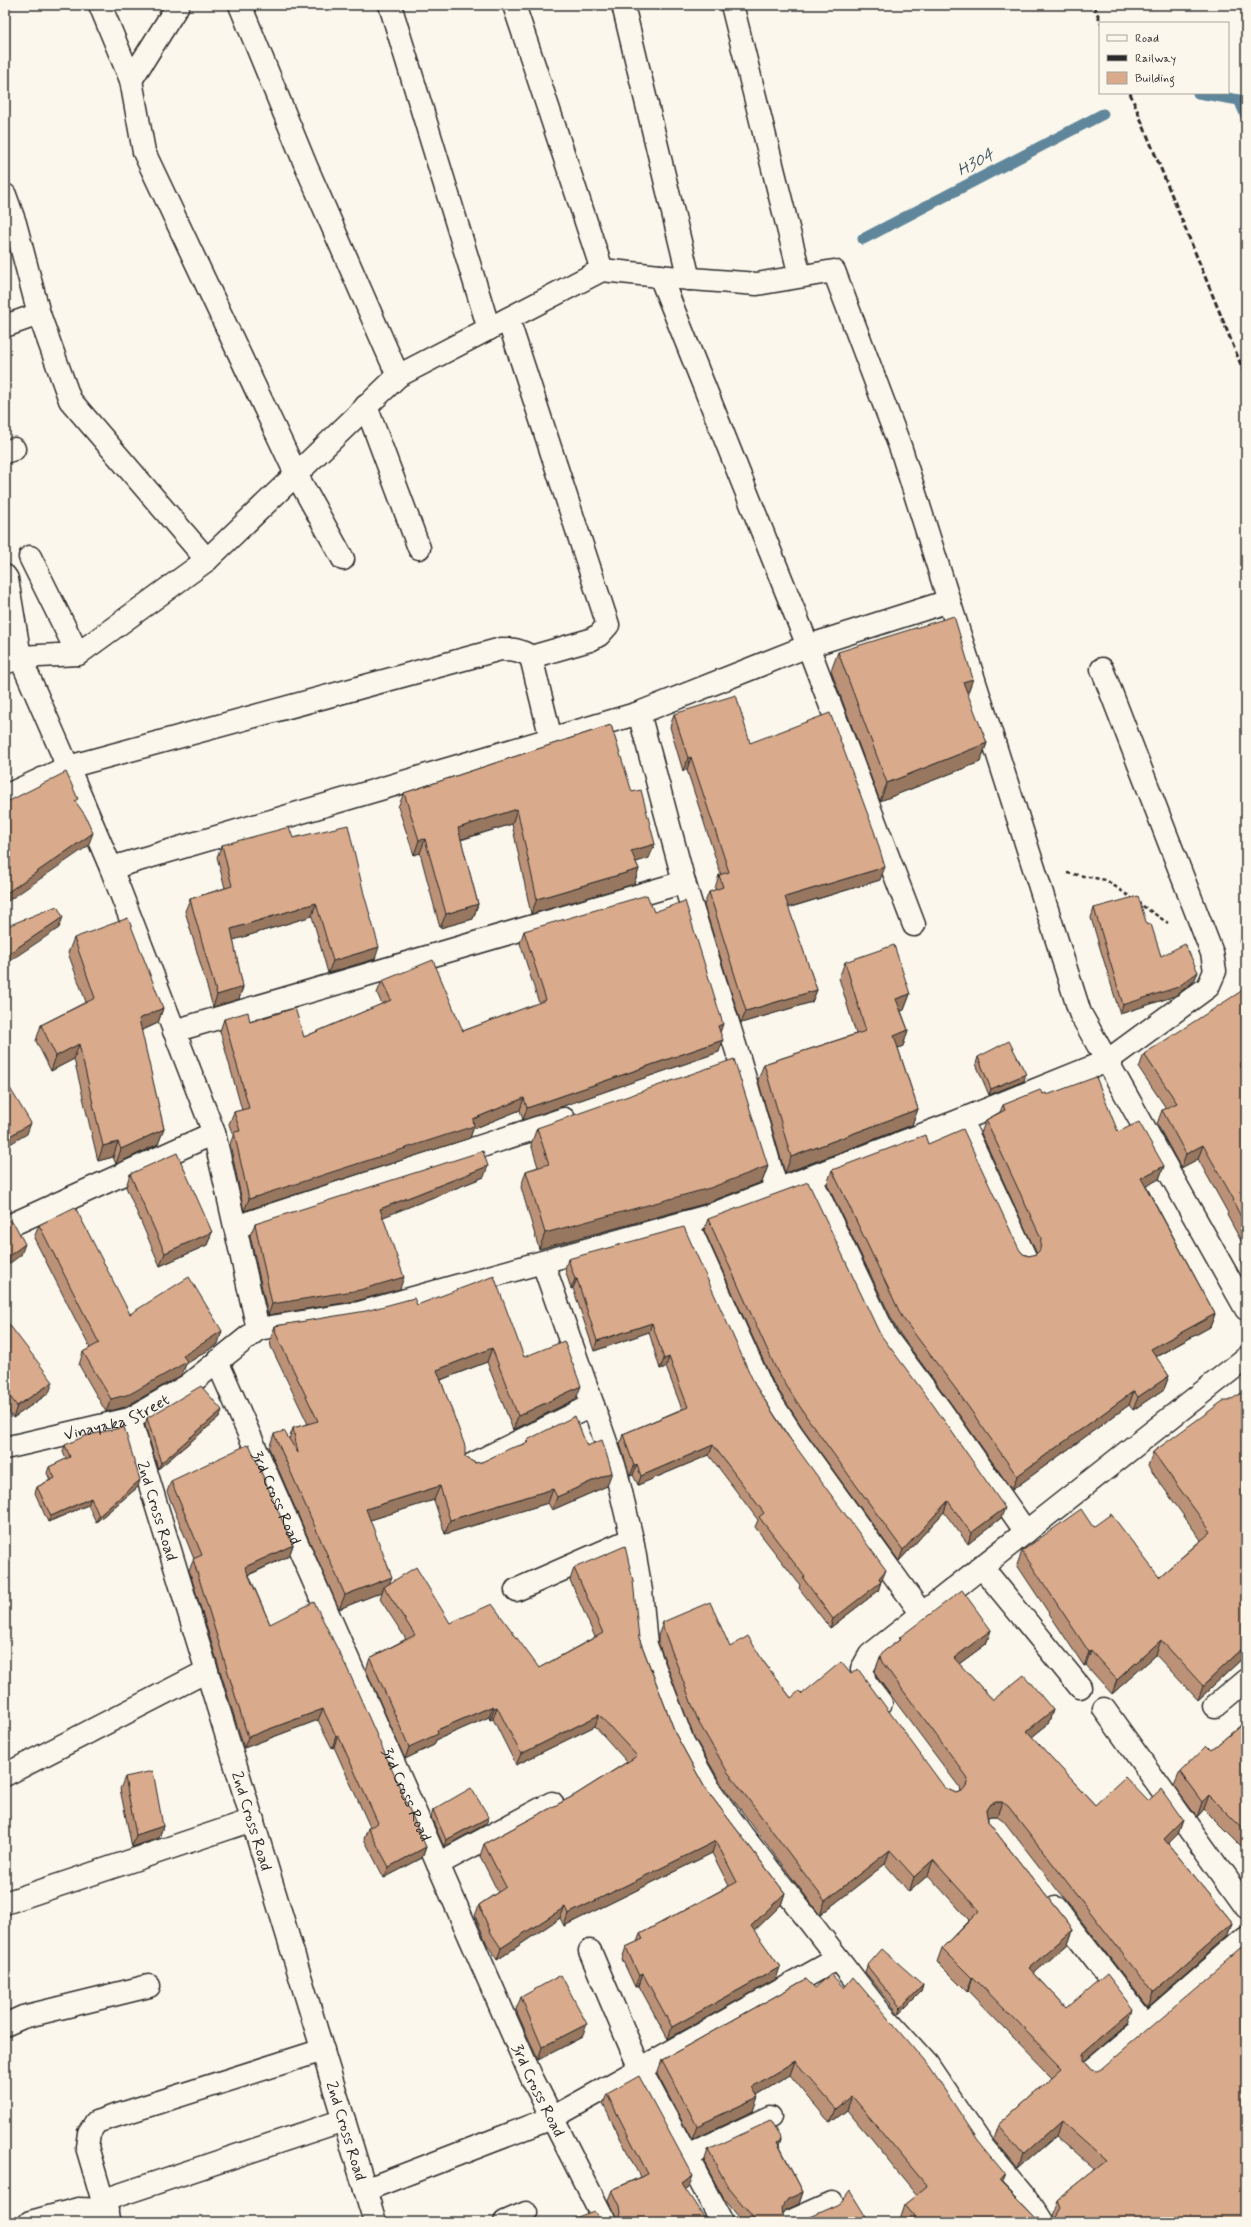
<svg xmlns="http://www.w3.org/2000/svg" width="1251" height="2227" viewBox="0 0 1251 2227" font-family="Mynerve,sans-serif">
<style>
.lines{fill:none;stroke-linecap:round;stroke-linejoin:round}
.stream{stroke:#60869b;stroke-width:11}
.minor-casing{stroke:#2b2b2b;stroke-width:25}
.path{stroke:#2b2b2b;stroke-width:2.5;stroke-dasharray:4 3;stroke-linecap:butt}
.minor{stroke:#fbf7ec;stroke-width:22}
.rail{stroke:#2b2b2b;stroke-width:3;stroke-dasharray:6 3;stroke-linecap:butt}
.wall{fill:#bb9278;stroke:#2b2b2b}
.shaded-wall{fill:#987761;stroke:#2b2b2b}
.building{fill:#d9aa8b;stroke:#2b2b2b}
.labels{text-anchor:middle;stroke-width:4;stroke-linejoin:round;paint-order:stroke}
.street-label{font-size:16px;fill:#2b2b2b;stroke:#fbf7ec}
.water-label{font-size:17px;font-style:italic;fill:#465963;stroke:#fbf7ec}
</style>
<rect width="100%" height="100%" fill="#fbf7ec"/>
<filter id="ink" filterUnits="userSpaceOnUse"><feTurbulence type="fractalNoise" baseFrequency=".025" numOctaves="2"/><feDisplacementMap in="SourceGraphic" scale="8" xChannelSelector="R" yChannelSelector="G"/><feConvolveMatrix kernelMatrix="1 2 1 2 8 2 1 2 1" color-interpolation-filters="sRGB"/></filter>
<g filter="url(#ink)">
<g class="lines">
<path class="stream" d="M1198 93 1239 100 1246 116
M863 239 1103 114"/>
<g class="minor-casing">
<g id="minor">
<path d="M100 5 131 80 144 152 296 474 343 559"/>
<path d="M240 5 306 166 398 376"/>
<path d="M390 5 489 329"/>
<path d="M514 5 602 270"/>
<path d="M623 5 689 279"/>
<path d="M732 5 800 276"/>
<path d="M131 80 178 5"/>
<path d="M5 195 15 223 39 314 70 400 207 560"/>
<path d="M660 276 808 646 914 925"/>
<path d="M508 319 608 625 599 635 590 640 531 657 551 739"/>
<path d="M5 326 39 314"/>
<path d="M366 406 419 548"/>
<path d="M5 452 14 449"/>
<path d="M30 557 78 654"/>
<path d="M5 576 7 579 20 657 68 767 501 649C513 649 521 650 531 657"/>
<path d="M5 663 20 657 78 654 207 560 398 376 602 270 679 278 757 284 834 271 901 449 949 601"/>
<path d="M639 713 684 882"/>
<path d="M5 796 68 767 111 868 639 713 808 646 949 601 1080 1013 1246 1309"/>
<path d="M174 1031 684 882 739 1058 777 1190"/>
<path d="M961 1120 1025 1257"/>
<path d="M810 1177 886 1337 940 1409 1026 1532"/>
<path d="M687 1222 762 1388 792 1434 922 1614"/>
<path d="M13 1224 214 1133"/>
<path d="M235 1227 564 1119"/>
<path d="M543 1263 616 1471 632 1539 641 1591 646 1645 683 1742 711 1792 743 1836 879 2011 927 2064 983 2147 1025 2197 1041 2222"/>
<path d="M258 1329 359 1313 708 1216 961 1120 1107 1061 1208 987 1215 971 1212 953 1102 669"/>
<path id="s1" d="M217 1361 531 2076 605 2222"/>
<path id="s2" d="M130 1419 375 2222"/>
<path id="s3" d="M5 1448 130 1419 187 1386 258 1329 214 1133 111 868"/>
<path d="M471 1465 593 1405"/>
<path d="M981 1566 1080 1687"/>
<path d="M516 1590 632 1539"/>
<path d="M881 1703 865 1682 862 1669 870 1655 1246 1358"/>
<path d="M1215 1706 1246 1680"/>
<path d="M1104 1709 1246 1907"/>
<path d="M5 1775 207 1671"/>
<path d="M438 1864 552 1803"/>
<path d="M5 1903 253 1820"/>
<path d="M1055 1908 1146 2025 1246 1938"/>
<path d="M590 1951 640 2069 722 2222"/>
<path d="M5 2025 23 2017 149 1986"/>
<path d="M1089 2073 1146 2025"/>
<path d="M687 2156 770 2117"/>
<path d="M365 2190 552 2118 837 1959"/>
<path d="M104 2200 344 2120"/>
<path d="M30 2222 78 2209 107 2210"/>
<path d="M109 2222 87 2147 89 2133 96 2122 323 2050"/>
<path d="M505 2222 526 2213"/>
<path d="M789 2222 832 2203"/>
</g>
</g>
<path class="path" d="M1067 873 1106 880 1133 899
M1137 902 1168 923
M1239 942 1246 939"/>
<use href="#minor" class="minor"/>
<path class="rail" d="M1094 5 1101 23
M1130 93 1246 377"/>
</g>
<path class="wall" d="M838 652 987 743 980 762 880 801 831 671Z
M674 714 750 743 880 880 788 908 817 990 812 1002 741 1023 704 905 709 892 715 890V888L719 875H721L687 770 683 771 670 727Z
M611 725 649 858 636 862 639 869 634 884 531 914 512 824 461 840 478 904 473 919 440 928 420 853 414 855 398 807 404 793Z
M293 838 375 959 328 973 312 916 233 940 243 987 239 999 213 1007 185 911 190 899 225 888 217 857 222 845Z
M1094 908 1147 925 1161 956 1198 972 1194 981 1175 996 1120 1014 1091 918Z
M654 912 720 1032 719 1052 523 1120 520 1110 473 1129 470 1138 244 1211 230 1144 233 1136 229 1124 234 1112 242 1110 220 1031 224 1019 250 1022 304 1037 382 1004 377 993 382 981 463 1031 539 1003 520 943 524 931Z
M74 938 163 1008 158 1023 141 1031 164 1129 158 1144 116 1164 113 1157 98 1161 74 1059 51 1071 36 1041 41 1025 86 1002 68 953Z
M845 962 910 994 904 1010 901 1011 908 1030 903 1046 898 1048 918 1109 912 1125 785 1173 758 1080 764 1064 856 1034 839 978Z
M1144 1054 1244 1072 1246 1075V1272L1241 1262 1246 1250 1227 1215 1228 1213 1198 1159 1181 1168 1157 1124 1162 1110 1166 1108 1139 1068Z
M978 1057 1024 1081 989 1095 976 1064Z
M1043 1094 1047 1095 1118 1132 1164 1166 1159 1179 1146 1186 1215 1314 1210 1327 1156 1357 1169 1376 1164 1389 1133 1410 1129 1405 1012 1490 950 1402 897 1330 827 1184 832 1170 928 1144 1023 1254 1029 1256 1036 1254V1252L981 1133 986 1120 1000 1112 1003 1105Z
M537 1128 768 1166 762 1182 704 1204 539 1249 521 1187 526 1171 538 1167 531 1144Z
M130 1174 212 1232 207 1245 160 1266 126 1187Z
M484 1177 383 1217 400 1289 356 1301 268 1315 250 1235 255 1224Z
M708 1219 1001 1518 968 1544 944 1512 899 1561 802 1427 773 1382 704 1230Z
M39 1225 130 1314 218 1344 186 1364 182 1374 180 1376 125 1407 106 1412 79 1365 83 1352 90 1348 34 1238Z
M568 1259 755 1385 882 1580 881 1581 878 1591 830 1628 799 1588 800 1585 755 1527 758 1520 709 1455 638 1485 633 1475 630 1476 620 1444 623 1434 682 1409 666 1367 660 1369 649 1332 594 1351 573 1288 571 1289 565 1269Z
M417 1305 524 1357 576 1399 513 1430 487 1362 441 1380 465 1457 475 1463 482 1462 526 1443 527 1440 587 1446 607 1486 552 1510 548 1503 445 1534 434 1500 370 1520 390 1584 450 1623 539 1668 595 1637 570 1580 574 1568 639 1638 676 1735 705 1788 785 1893 781 1905 754 1931 780 1967 776 1979 668 2039 639 1986 635 1987 622 1959 626 1947 637 1942 640 1934 729 1886 712 1853 564 1926 560 1918 497 1960 487 1944 475 1916 479 1905 498 1892 480 1856 484 1844 575 1795 627 1762 595 1726 516 1765 493 1719 490 1720 489 1717 436 1740 434 1745 405 1759 366 1670 370 1658 406 1639 380 1599 382 1592 339 1609 269 1448 274 1434 289 1439 293 1428 308 1424 271 1347 270 1340 275 1326Z
M5 1319 49 1393 13 1418 5 1406Z
M1229 1401 1246 1655 1198 1700 1156 1655 1112 1694 1086 1665 1084 1666 1017 1565 1022 1551 1093 1527 1159 1577 1201 1540 1148 1466 1153 1452Z
M220 1417 158 1469 145 1425 147 1418Z
M65 1445 138 1487 96 1522 88 1505 48 1522 35 1493 37 1487 50 1480 47 1473 49 1467 66 1459 63 1452Z
M171 1481 293 1545 289 1556 249 1575 270 1624 426 1847 422 1858 384 1878 364 1839 368 1828 370 1827 334 1747 332 1748 318 1720 244 1748 189 1570 194 1559 167 1492Z
M663 1622 730 1647 763 1661 791 1698 802 1694 945 1788 956 1793 961 1791 960 1788 877 1677 875 1671 880 1657 899 1640 900 1637 991 1630 986 1644 959 1664 993 1700 1053 1710 1048 1724 1032 1737 1095 1805 1148 1801 1183 1820 1178 1834 1168 1844 1233 1923 1228 1937 1148 2007 1003 1820 997 1816H991L988 1817V1822L1073 1930 1068 1944 1034 1973 1067 2008 1129 2023 1083 2062 1090 2070 1246 2222H903L900 2219 905 2204 917 2195 847 2110 830 2123 790 2075 757 2095 753 2111 692 2140 657 2074 662 2060 806 1979 1036 2217 1046 2220 1052 2218 1051 2215 1056 2201 1095 2170 1056 2136 1018 2169 993 2139 998 2125 1052 2077 968 1991 967 1992 937 1962 942 1948 969 1920 928 1875 909 1892 885 1864 820 1915 722 1785 694 1737 658 1642V1636Z
M1246 1721V1851L1204 1809 1197 1817 1174 1786 1180 1772 1211 1750Z
M125 1777 163 1826 159 1838 132 1847 120 1789Z
M433 1810 486 1824 444 1847 431 1817Z
M867 1966 923 1985 921 1992 899 2014 865 1972Z
M521 1997 582 2037 538 2060 516 2010Z
M607 2094 689 2187 686 2189 617 2220 616 2217 608 2200 612 2190 640 2177 603 2104Z
M781 2139 779 2145 803 2192 799 2204 784 2211 782 2213V2216L791 2222H743L724 2199 704 2162 708 2150Z"/>
<path class="shaded-wall" d="M973 679 966 698 963 682Z
M987 743 980 762 880 801 887 783Z
M691 757 687 770 683 771 688 758Z
M517 809 512 824 452 842 458 828Z
M93 833 88 846 5 903V894Z
M425 839 420 853 414 855 419 840Z
M655 844 649 858 626 865 631 851Z
M885 867 880 880 780 910 785 897Z
M639 869 634 884 531 914 537 899Z
M316 903 312 916 227 942 231 929Z
M478 904 473 919 440 928 446 914Z
M63 917 59 928 5 964V956Z
M379 947 375 959 328 973 333 961Z
M1198 972 1194 981 1175 996 1120 1014 1123 1005Z
M243 987 239 999 213 1007 217 995Z
M817 990 812 1002 741 1023 746 1011Z
M910 994 904 1010 890 1015 896 999Z
M163 1008 158 1023 133 1034 139 1019Z
M723 1024 719 1036 718 1026Z
M908 1030 903 1046 888 1052 894 1036Z
M723 1040 719 1052 523 1120 527 1108Z
M79 1044 74 1059 51 1071 56 1056Z
M1246 1060V1072L1234 1078 1239 1064Z
M1026 1074 1024 1081 989 1095 991 1089Z
M524 1098 520 1110 473 1129 470 1138 244 1211 249 1199 473 1119Z
M918 1109 912 1125 785 1173 791 1157Z
M31 1123 27 1134 5 1147V1139Z
M164 1129 158 1144 116 1164 121 1149Z
M118 1142 113 1157 98 1161 103 1146Z
M1203 1145 1198 1159 1181 1168 1186 1154Z
M488 1166 484 1177 376 1220 380 1209Z
M768 1166 762 1182 704 1204 539 1249 545 1233Z
M1164 1166 1159 1179 1136 1192 1141 1178Z
M212 1232 207 1245 160 1266 165 1253Z
M25 1244 21 1255 5 1267V1259Z
M404 1277 400 1289 356 1301 268 1315 272 1304Z
M575 1279H577L573 1288 571 1289Z
M1215 1314 1210 1327 1146 1362 1151 1349Z
M652 1323 649 1332 594 1351 597 1341Z
M222 1331 218 1344 186 1364 182 1374 180 1376 125 1407 106 1412 111 1399Z
M492 1348 487 1362 432 1383 437 1370Z
M669 1357 666 1367 660 1369 664 1359Z
M1169 1376 1164 1389 1133 1410 1138 1397Z
M53 1382 49 1393 13 1418 17 1406Z
M581 1386 576 1399 513 1430 518 1416Z
M1134 1391 1129 1405 1012 1490 1017 1476Z
M8 1394 5 1403V1396Z
M222 1410 220 1417 158 1469 161 1463Z
M713 1445 709 1455 638 1485 641 1476Z
M637 1465 633 1475 630 1476 634 1466Z
M612 1472 607 1486 552 1510 557 1497Z
M140 1480 138 1487 96 1522 99 1516Z
M440 1486 434 1500 361 1523 366 1509Z
M553 1489 548 1503 445 1534 450 1520Z
M91 1498 88 1505 48 1522 51 1516Z
M948 1501 944 1512 899 1561 903 1550Z
M1005 1508 1001 1518 968 1544 971 1533Z
M293 1545 289 1556 241 1578 245 1567Z
M886 1570 882 1580 879 1584 881 1582 878 1591 830 1628 833 1619 879 1578Z
M392 1577 387 1590 384 1587 382 1592 339 1609 345 1595Z
M991 1630 986 1644 948 1672 954 1658Z
M1161 1640 1156 1655 1112 1694 1117 1680Z
M1246 1645V1655L1198 1700 1203 1686Z
M1091 1651 1086 1665 1084 1666 1089 1652Z
M493 1706 489 1717 436 1740 434 1745 405 1759 409 1747 437 1730Z
M497 1707 493 1719 490 1720 494 1708Z
M323 1709 318 1720 244 1748 248 1737Z
M1053 1710 1048 1724 1022 1745 1027 1731Z
M599 1715 595 1726 516 1765 521 1754Z
M338 1735 334 1747 332 1748 336 1736Z
M1209 1795 1204 1809 1197 1817 1202 1802Z
M996 1802H1002L997 1816H991L985 1818 986 1810 990 1804Z
M489 1817 486 1824 444 1847 446 1840Z
M1183 1820 1178 1834 1159 1853 1164 1839Z
M163 1826 159 1838 132 1847 136 1835Z
M716 1841 712 1853 564 1926 568 1914Z
M426 1847 422 1858 384 1878 389 1867Z
M890 1850 885 1864 820 1915 825 1901Z
M933 1860 928 1875 909 1892 914 1877Z
M785 1893 781 1905 747 1938 751 1926Z
M565 1907 560 1918 497 1960 501 1948Z
M1233 1923 1228 1937 1148 2007 1153 1993Z
M1073 1930 1068 1944 1024 1982 1029 1968Z
M780 1967 776 1979 668 2039 672 2027Z
M643 1974 639 1986 635 1987 639 1976Z
M973 1977 968 1991 967 1992 972 1978Z
M923 1985 921 1992 899 2014 901 2008Z
M1134 2009 1129 2023 1081 2064 1082 2055 1086 2050Z
M587 2024 582 2037 538 2060 542 2047Z
M795 2061 790 2075 747 2101 752 2087Z
M852 2096 847 2110 830 2123 836 2109Z
M758 2097 753 2111 692 2140 697 2126Z
M1061 2121 1056 2136 1018 2169 1023 2155Z
M781 2139 777 2151V2142Z
M1005 2173 1000 2187 999 2180Z
M693 2176 689 2187 679 2194 682 2184Z
M803 2192 799 2204 784 2211 777 2220 781 2208 788 2199Z"/>
<path class="building" d="M954 616 973 679 963 682 987 743 887 783 838 652Z
M736 695 750 743 830 713 874 831 885 867 785 897 817 990 746 1011 709 892 723 887 719 875 729 872 691 757 688 758 674 714Z
M611 725 632 792 641 790 655 844 631 851 639 869 537 899 517 809 458 828 478 904 446 914 425 839 419 840 404 793Z
M66 772 78 799 75 801 85 815 93 833 5 894V803Z
M348 825 364 894 379 947 333 961 316 903 231 929 243 987 217 995 190 899 232 886 222 845 289 827 293 838Z
M647 895 654 912 685 901 723 1024 718 1026 723 1040 527 1108 524 1098 473 1119 474 1126 249 1199 234 1132 240 1131 234 1112 249 1108 224 1019 248 1012 250 1022 295 1008 304 1037 391 1000 382 981 433 960 463 1031 546 1000 524 931Z
M1138 896 1147 925 1151 924 1161 956 1185 944 1198 972 1178 987 1123 1005 1094 908Z
M57 906 63 917 5 956V927Z
M128 918 163 1008 139 1019 164 1129 121 1149 118 1142 103 1146 79 1044 56 1056 41 1025 95 998 74 938Z
M894 945 910 994 896 999 908 1030 894 1036 918 1109 791 1157 764 1064 866 1031 845 962Z
M1246 988V1060L1239 1064 1246 1075V1227L1233 1201 1234 1200 1203 1145 1186 1154 1162 1110 1177 1103 1144 1054Z
M1009 1041 1026 1074 991 1089 978 1057Z
M734 1059 768 1166 710 1188 545 1233 526 1171 549 1164 537 1128Z
M1096 1077 1118 1132 1139 1122 1164 1166 1141 1178 1215 1314 1151 1349 1169 1376 1138 1397 1134 1391 1017 1476 955 1388 902 1317 832 1170 925 1135 928 1144 963 1129 1019 1249 1023 1254 1029 1256 1036 1254 1040 1250 1041 1238 986 1120 1005 1110 1003 1105 1040 1090 1043 1094 1046 1093 1047 1095Z
M5 1080 31 1123 5 1139Z
M483 1151 488 1166 380 1209 404 1277 360 1290 272 1304 255 1224Z
M177 1153 212 1232 165 1253 130 1174Z
M808 1182 880 1334 934 1406 1005 1508 971 1533 948 1501 903 1550 806 1416 777 1371 708 1219Z
M5 1207 6 1209V1218L15 1225 25 1244 5 1259Z
M75 1207 130 1314 189 1277 222 1331 183 1356 187 1361 185 1363 130 1394 111 1399 83 1352 99 1343 39 1225Z
M684 1227 755 1385 785 1432 886 1570 879 1578 881 1582 833 1619 803 1578 805 1577 759 1517 764 1513 713 1445 641 1476 637 1465 634 1466 623 1434 688 1407 669 1357 664 1359 652 1323 597 1341 577 1279H575L568 1259Z
M494 1276 524 1357 564 1341 581 1386 518 1416 492 1348 437 1370 465 1446V1457L475 1463 482 1462 511 1448 528 1443 527 1440 575 1416 587 1446 602 1440 612 1472 557 1497 553 1489 450 1520 440 1486 366 1509 392 1577 345 1595 274 1434 284 1431 298 1453 293 1428 318 1421 276 1334 275 1326 366 1311 414 1298 417 1305Z
M5 1319 53 1382 17 1406 8 1394 5 1396Z
M201 1386 222 1410 161 1463 147 1418Z
M1246 1390V1645L1203 1686 1161 1640 1117 1680 1091 1651 1089 1652 1022 1551 1081 1509 1093 1527 1111 1514 1159 1577 1211 1532 1153 1452 1223 1401H1229Z
M124 1427 140 1480 99 1516 91 1498 51 1516 37 1487 55 1478 49 1467 70 1457 65 1445 85 1436Z
M249 1444 293 1545 245 1567 270 1624 314 1602 348 1670 426 1847 389 1867 368 1828 378 1823 338 1735 336 1736 323 1709 248 1737 193 1559 202 1555 171 1481Z
M625 1546 633 1581 639 1638 676 1735 705 1788 785 1893 751 1926 780 1967 672 2027 643 1974 639 1976 626 1947 643 1939 640 1934 737 1882 716 1841 568 1914 565 1907 501 1948 491 1933 479 1905 506 1887 484 1844 575 1795 637 1756 599 1715 521 1754 497 1707 494 1708 493 1706 437 1730 438 1734 409 1747 370 1658 415 1635 384 1587 416 1567 450 1623 492 1604 539 1668 603 1633 574 1568Z
M962 1590 991 1630 954 1658 993 1700 1024 1675 1053 1710 1027 1731 1095 1805 1125 1777 1148 1801 1161 1789 1183 1820 1164 1839 1233 1923 1153 1993 1008 1806 1002 1802H996L990 1804 986 1810 988 1822 1073 1930 1029 1968 1067 2008 1107 1974 1134 2009 1086 2050 1082 2055V2061L1090 2070 1096 2071 1102 2068 1246 1945V2222H920L905 2204 927 2186 852 2096 836 2109 795 2061 752 2087 758 2097 697 2126 662 2060 806 1979 815 1988 831 1974 844 1988 853 1977 930 2068 978 2140 1005 2173 999 2180 1036 2217 1037 2216 1046 2220 1053 2218 1059 2208 1056 2201 1106 2161 1061 2121 1023 2155 998 2125 1062 2068 973 1977 972 1978 942 1948 979 1911 933 1860 914 1877 890 1850 825 1901 727 1771 699 1723 663 1628V1622L710 1602 730 1647 748 1636 763 1661 791 1698 799 1691 802 1694 841 1662 851 1674 858 1669 945 1788 956 1793 962 1791 966 1786 968 1780 965 1774 882 1662 880 1657 884 1651 901 1639 900 1637Z
M1246 1721V1832L1209 1795 1202 1802 1180 1772 1207 1746 1211 1750Z
M153 1771 163 1826 136 1835 125 1777Z
M471 1788 489 1817 446 1840 433 1810Z
M882 1949 923 1985 901 2008 867 1966Z
M561 1975 587 2024 542 2047 521 1997Z
M639 2076 693 2176 682 2184 707 2222H615L619 2219 621 2213 620 2206 612 2190 648 2174 607 2094Z
M770 2121 781 2139 777 2142 803 2192 788 2199 781 2208 782 2216 791 2222H757L728 2187 708 2150Z
M850 2191 869 2222H795H798L841 2203Z
M594 2211 602 2222H564Z"/>
</g>
<g class="labels">
<g class="street-label">
<text dy="6" stroke="none"><textPath href="#s3" startOffset="116">Vinayaka Street</textPath></text>
<text dy="6" stroke="none"><textPath href="#s1" startOffset="149">3rd Cross Road</textPath></text>
<text dy="6" stroke="none"><textPath href="#s2" startOffset="96">2nd Cross Road</textPath></text>
<text dy="6" stroke="none"><textPath href="#s1" startOffset="473">3rd Cross Road</textPath></text>
<text dy="6" stroke="none"><textPath href="#s2" startOffset="420">2nd Cross Road</textPath></text>
<text dy="6" stroke="none"><textPath href="#s1" startOffset="797">3rd Cross Road</textPath></text>
<text dy="6" stroke="none"><textPath href="#s2" startOffset="744">2nd Cross Road</textPath></text>
</g>
<g class="water-label">
<text transform="translate(975 162) rotate(-28)" y="6">H304</text>
</g>
</g>
<rect width="1251" height="2227" fill="none" stroke="#fbf7ec" stroke-width="20"/>
<rect x="10" y="10" width="1231" height="2207" fill="none" stroke="#2b2b2b" stroke-width="1.5" filter="url(#ink)"/>
<rect x="1099" y="22" width="130" height="72" fill="#fbf7ec" stroke="#a8a59f"/>
<rect x="1107" y="35" width="20" height="6" fill="#fbf7ec" stroke="#a8a59f"/>
<text x="1135" y="42" font-size="12" fill="#2b2b2b">Road</text>
<rect x="1107" y="55" width="20" height="6" fill="#2b2b2b" stroke="#a8a59f"/>
<text x="1135" y="62" font-size="12" fill="#2b2b2b">Railway</text>
<rect x="1107" y="72" width="20" height="12" fill="#d9aa8b" stroke="#a8a59f"/>
<text x="1135" y="82" font-size="12" fill="#2b2b2b">Building</text>
</svg>
